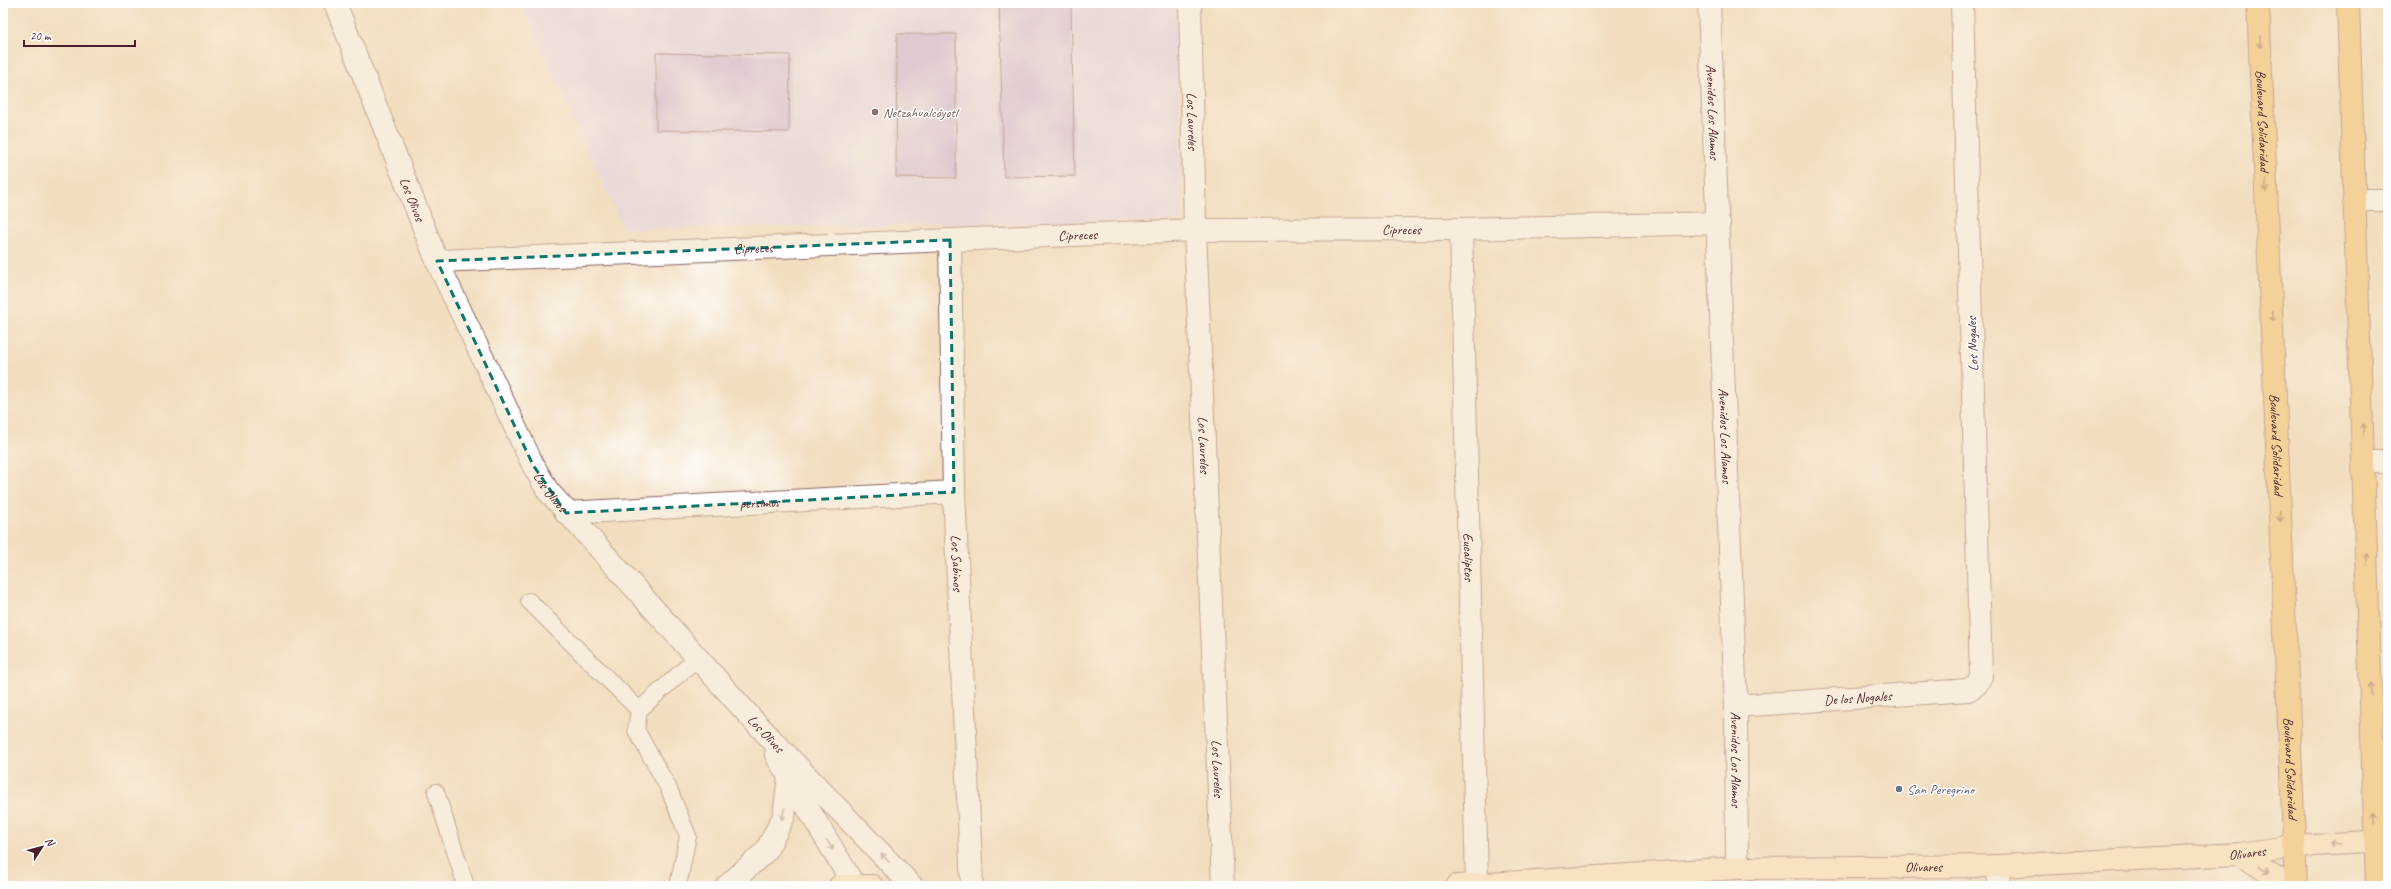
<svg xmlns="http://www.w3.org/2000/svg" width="2391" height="889" viewBox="0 0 2391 889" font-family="Caveat,sans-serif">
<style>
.built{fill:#e0d4f4}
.building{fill:#c5b1e4}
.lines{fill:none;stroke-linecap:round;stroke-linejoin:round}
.lane-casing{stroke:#85625f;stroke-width:18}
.street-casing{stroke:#85625f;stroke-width:24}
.secondary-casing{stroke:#85625f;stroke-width:24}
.primary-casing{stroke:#85625f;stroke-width:24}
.lane{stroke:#fff;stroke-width:16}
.street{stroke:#fff;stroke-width:22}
.secondary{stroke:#fce6c4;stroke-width:22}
.primary{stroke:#f7c06c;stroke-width:22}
.oneway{stroke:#986748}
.oneway2{stroke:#ae9aa0}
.oneway3{stroke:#a38278}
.marked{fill:none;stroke:#0f766e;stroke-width:3;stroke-dasharray:8 5;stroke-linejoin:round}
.education-dot{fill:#8d6e63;stroke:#fff;stroke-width:1.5}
.worship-dot{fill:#6b7280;stroke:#fff;stroke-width:1.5}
.labels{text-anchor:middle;stroke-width:3;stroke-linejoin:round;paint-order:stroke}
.education-label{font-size:14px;fill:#785e54;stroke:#fff;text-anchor:start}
.street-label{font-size:14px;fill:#4a1f2b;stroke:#fff}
.worship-label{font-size:14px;fill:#5b616d;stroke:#fff;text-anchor:start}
</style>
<rect width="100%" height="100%" fill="#fff"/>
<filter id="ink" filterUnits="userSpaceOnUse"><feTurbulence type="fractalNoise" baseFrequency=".025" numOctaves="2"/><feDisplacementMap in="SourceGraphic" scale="8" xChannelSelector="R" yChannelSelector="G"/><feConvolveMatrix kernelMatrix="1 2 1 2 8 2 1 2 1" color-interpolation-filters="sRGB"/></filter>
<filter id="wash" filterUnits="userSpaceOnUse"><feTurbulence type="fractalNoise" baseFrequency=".012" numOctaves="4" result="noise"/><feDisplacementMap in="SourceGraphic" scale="16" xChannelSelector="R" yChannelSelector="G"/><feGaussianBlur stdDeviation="0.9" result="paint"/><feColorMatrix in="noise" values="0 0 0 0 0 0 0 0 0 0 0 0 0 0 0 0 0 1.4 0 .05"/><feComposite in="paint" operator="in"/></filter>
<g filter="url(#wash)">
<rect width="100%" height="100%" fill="#f2debf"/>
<path class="built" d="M521 3H1176L1183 221 623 229Z"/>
<g id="blocks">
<path class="building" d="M999 3H1071L1075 176 1004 177Z
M897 34H956V178L896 177Z
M656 53 790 55 789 132 656 130Z"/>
</g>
</g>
<g filter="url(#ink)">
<use href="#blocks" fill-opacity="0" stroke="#85625f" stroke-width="1"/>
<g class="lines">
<g class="lane-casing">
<path id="lane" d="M529 601 639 710
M436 792 466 886
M678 886 688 836 668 787 636 730 639 710 697 658"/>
</g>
<g class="street-casing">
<g id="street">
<path id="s1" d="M335 3 437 261 533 465 548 491 754 721 912 886"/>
<path id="s2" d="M1190 3 1195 230 1223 886"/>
<path id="s3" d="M1709 3 1736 706 1737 868"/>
<path d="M2354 200H2388"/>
<path id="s4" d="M1461 229 1477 885"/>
<path id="s5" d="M950 240 954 492 972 886"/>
<path id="s6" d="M437 261 1195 230 1461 229 1719 223"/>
<path d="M2364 462H2388"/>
<path id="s7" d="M566 513 954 492"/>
<path id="s8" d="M1736 706 1968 690 1977 684 1981 676 1962 3"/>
<path d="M776 755 854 885"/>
<path d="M1998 866 1999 886"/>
<path d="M727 886 766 851 784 816 789 776"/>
</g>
</g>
<g class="secondary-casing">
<g id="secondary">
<path d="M2240 854 2289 886"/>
<path d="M840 886H872"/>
<path id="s9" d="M1457 886 1737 868 1998 866 2240 854 2294 846 2388 841"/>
</g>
</g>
<g class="primary-casing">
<g id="primary">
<path id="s10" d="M2258 3 2296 886"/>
<path d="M2348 3 2377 886"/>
</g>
</g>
<use href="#lane" class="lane"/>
<use href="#street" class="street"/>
<use href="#secondary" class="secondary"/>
<use href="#primary" class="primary"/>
</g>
<defs><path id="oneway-shaft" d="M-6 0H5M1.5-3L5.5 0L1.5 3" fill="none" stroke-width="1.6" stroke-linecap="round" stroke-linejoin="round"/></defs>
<g class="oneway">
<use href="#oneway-shaft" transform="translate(2260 42) rotate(88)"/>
<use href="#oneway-shaft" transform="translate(2266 186) rotate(88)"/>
<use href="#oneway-shaft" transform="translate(2272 316) rotate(88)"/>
<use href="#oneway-shaft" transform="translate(2363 429) rotate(-92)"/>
<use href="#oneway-shaft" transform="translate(2280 516) rotate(88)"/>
<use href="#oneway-shaft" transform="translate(2367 559) rotate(-92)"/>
<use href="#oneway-shaft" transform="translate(2371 689) rotate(-92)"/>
<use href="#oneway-shaft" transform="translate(2375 819) rotate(-92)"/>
</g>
<g class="oneway2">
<use href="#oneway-shaft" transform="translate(783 814) rotate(105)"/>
<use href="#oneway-shaft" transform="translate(830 845) rotate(59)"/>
<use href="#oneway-shaft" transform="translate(885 858) rotate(-134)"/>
</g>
<g class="oneway3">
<use href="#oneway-shaft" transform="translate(2335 843) rotate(177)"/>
<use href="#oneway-shaft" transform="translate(2264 870) rotate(33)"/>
</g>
</g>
<path d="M0 0H2391V889H0ZM950 240 954 492 566 513 533 465 437 261Z" fill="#f2debf" fill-opacity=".55" fill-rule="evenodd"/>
<path class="marked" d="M950 240 954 492 566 513 533 465 437 261Z"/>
<circle class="education-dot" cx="875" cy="112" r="4"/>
<circle class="worship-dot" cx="1899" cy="789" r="4"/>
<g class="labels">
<g class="education-label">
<text x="883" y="117">Netzahualcóyotl</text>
</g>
<g class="street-label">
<text dy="5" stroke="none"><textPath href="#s3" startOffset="109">Avenidos Los Alamos</textPath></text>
<text dy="5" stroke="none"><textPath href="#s2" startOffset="118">Los Laureles</textPath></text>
<text dy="5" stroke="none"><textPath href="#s10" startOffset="118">Boulevard Solidaridad</textPath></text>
<text dy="5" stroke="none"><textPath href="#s1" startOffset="211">Los Olivos</textPath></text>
<text dy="5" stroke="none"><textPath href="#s6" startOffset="965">Cipreces</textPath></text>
<text dy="5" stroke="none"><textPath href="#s6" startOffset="641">Cipreces</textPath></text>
<text dy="5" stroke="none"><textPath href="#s6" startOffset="317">Cipreces</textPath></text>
<text transform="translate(1972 344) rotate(-92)" y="5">Los Nogales</text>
<text dy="5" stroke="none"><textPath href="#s3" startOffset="433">Avenidos Los Alamos</textPath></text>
<text dy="5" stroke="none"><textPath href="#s10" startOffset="442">Boulevard Solidaridad</textPath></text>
<text dy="5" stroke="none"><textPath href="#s2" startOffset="442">Los Laureles</textPath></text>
<text dy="5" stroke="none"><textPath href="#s1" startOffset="535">Los Olivos</textPath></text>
<text dy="5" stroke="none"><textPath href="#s7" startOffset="194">persimos</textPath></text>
<text dy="5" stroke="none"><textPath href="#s4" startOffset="328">Eucaliptos</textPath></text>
<text dy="5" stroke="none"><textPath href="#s5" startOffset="323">Los Sabinos</textPath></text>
<text dy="5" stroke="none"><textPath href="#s8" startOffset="122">De los Nogales</textPath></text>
<text dy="5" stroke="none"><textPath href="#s1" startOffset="859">Los Olivos</textPath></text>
<text dy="5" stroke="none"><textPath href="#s3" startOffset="757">Avenidos Los Alamos</textPath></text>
<text dy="5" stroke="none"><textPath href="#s2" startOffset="766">Los Laureles</textPath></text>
<text dy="5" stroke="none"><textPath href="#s10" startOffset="766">Boulevard Solidaridad</textPath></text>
<text dy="5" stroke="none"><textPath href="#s9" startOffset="791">Olivares</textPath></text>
<text dy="5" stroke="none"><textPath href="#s9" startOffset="467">Olivares</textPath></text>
</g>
<g class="worship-label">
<text x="1907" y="794">San Peregrino</text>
</g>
</g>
<rect width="2391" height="889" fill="none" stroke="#fff" stroke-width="16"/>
<g transform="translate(42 847) rotate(54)" stroke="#ffffff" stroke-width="3" paint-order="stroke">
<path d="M0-3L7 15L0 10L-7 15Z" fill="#4a1f2b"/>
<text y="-6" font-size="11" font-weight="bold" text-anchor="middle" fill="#4a1f2b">N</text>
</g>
<path d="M24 40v6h111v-6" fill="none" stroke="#4a1f2b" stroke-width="2"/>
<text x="30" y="40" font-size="12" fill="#4a1f2b" stroke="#ffffff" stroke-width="3" paint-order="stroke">20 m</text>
</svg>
